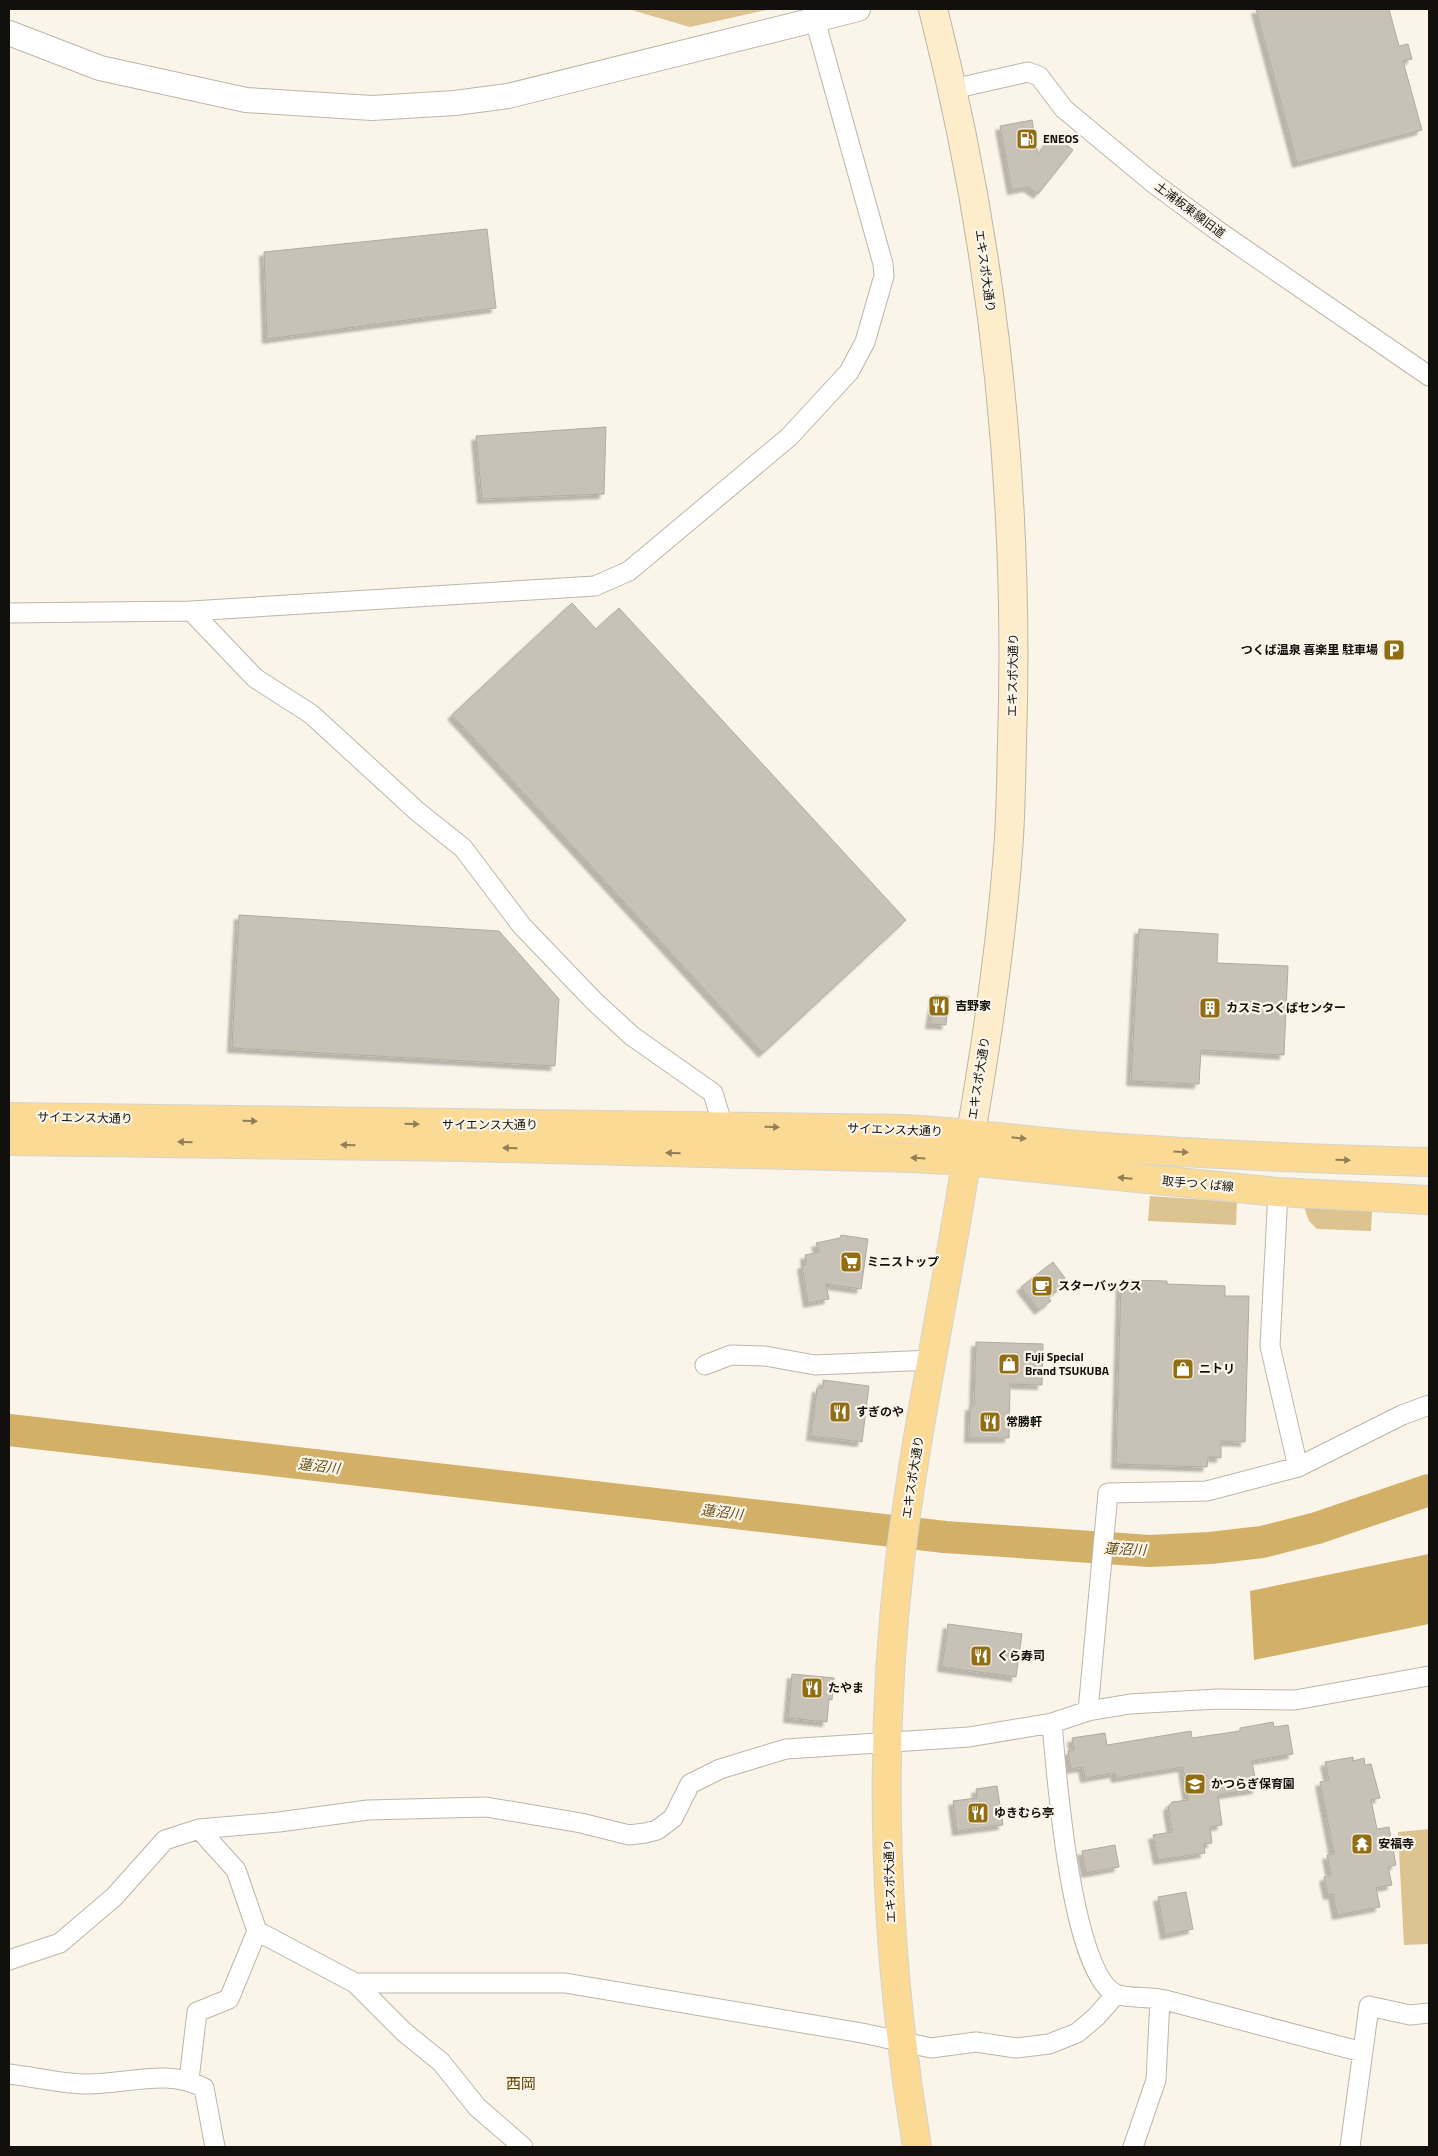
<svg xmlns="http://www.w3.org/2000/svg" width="1438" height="2156" viewBox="0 0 1438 2156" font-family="'Titillium Web','Noto Sans JP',sans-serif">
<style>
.green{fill:#ddc390}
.water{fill:#d3b068}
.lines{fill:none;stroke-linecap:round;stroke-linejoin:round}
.river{stroke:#d3b068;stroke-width:32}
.building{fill:#c8c2b6;stroke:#b1aba0;filter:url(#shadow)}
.minor-casing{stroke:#bcb6aa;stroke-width:21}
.tertiary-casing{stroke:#bcb6aa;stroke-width:26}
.secondary-casing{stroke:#bcb6aa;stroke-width:30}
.primary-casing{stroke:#d4d4d3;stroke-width:30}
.minor{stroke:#fff;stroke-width:19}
.tertiary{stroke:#fff;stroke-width:24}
.secondary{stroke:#fdedca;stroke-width:28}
.primary{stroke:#fada95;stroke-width:28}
.oneway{fill:#927f57}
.labels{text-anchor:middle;stroke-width:4.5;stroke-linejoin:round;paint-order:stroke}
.poi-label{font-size:12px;font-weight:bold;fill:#12100c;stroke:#fbf5e9;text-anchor:start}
.street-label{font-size:12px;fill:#12100c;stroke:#fbf5e9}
.water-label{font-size:14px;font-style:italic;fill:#674e17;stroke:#fbf5e9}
.quarter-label{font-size:15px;fill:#60470a;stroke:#fbf5e9}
</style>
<defs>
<filter id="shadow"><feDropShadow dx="-4.5" dy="4.5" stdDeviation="1" flood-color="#0004"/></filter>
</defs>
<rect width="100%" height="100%" fill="#fbf5e9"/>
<path class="green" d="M628 9H771L690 27Z
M1150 1196 1237 1202 1236 1225 1148 1221Z
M1304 1207 1372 1211 1371 1231 1317 1229 1309 1221Z
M1429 1829V1944L1404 1945 1398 1832Z"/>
<path class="water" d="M1429 1554V1624L1254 1660 1250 1591Z"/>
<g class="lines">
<path class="river" d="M9 1430 945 1537 1150 1551 1210 1548 1262 1542 1317 1528 1429 1490"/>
</g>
<path class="building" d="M1256 9H1389L1399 46 1408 44 1412 59 1403 61 1422 130 1297 163Z
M1032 120 1038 155 1053 134 1073 150 1038 194 1028 187 1012 190 1000 126Z
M487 229 496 308 267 339 264 252Z
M606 427 604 494 482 499 476 436Z
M572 603 596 629 619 608 906 920 763 1053 452 715Z
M239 915 499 931 559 999 555 1066 232 1048Z
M1139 929 1218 934 1217 963 1288 966 1284 1055 1201 1050 1199 1084 1131 1081Z
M935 995 949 996 946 1025 930 1024Z
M841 1235 868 1239 861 1289 826 1284 829 1299 808 1303 802 1265 806 1264 805 1255 819 1252 816 1243 840 1238Z
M1053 1262 1065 1278 1061 1281 1064 1285 1048 1297 1051 1301 1039 1310 1021 1287Z
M1121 1280 1167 1281V1284L1225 1286V1296H1249L1245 1442 1221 1441V1458L1208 1457 1207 1467 1116 1464Z
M976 1342 1043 1344 1042 1385 1010 1384 1009 1438H969L970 1406H974Z
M823 1380 869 1386 862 1442 811 1436 817 1388H823Z
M948 1624 1022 1634 1016 1677 942 1667Z
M792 1674 834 1678 832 1700 829 1699 827 1722 788 1718Z
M1273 1722 1274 1727 1288 1725 1293 1754 1252 1761 1257 1789 1218 1795 1222 1825 1210 1827 1212 1843 1204 1844 1205 1853 1158 1860 1153 1835 1172 1832 1168 1807 1172 1802 1188 1800 1183 1767 1116 1778 1115 1773 1085 1778 1083 1767 1071 1769 1068 1751 1074 1750 1072 1738 1105 1733 1107 1745 1191 1731 1192 1738 1240 1731V1728Z
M1353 1757V1761L1364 1758 1365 1765 1371 1764 1380 1798 1371 1800 1377 1829 1389 1827 1396 1865 1388 1867 1392 1885 1376 1888 1380 1907 1337 1915 1333 1894 1328 1895 1324 1877 1331 1875 1327 1855 1334 1854 1320 1782 1329 1780 1325 1762Z
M997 1786 1003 1825 957 1831 953 1801 977 1798 976 1789Z
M1115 1845 1119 1867 1086 1873 1082 1851Z
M1186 1892 1193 1929 1165 1935 1158 1897Z"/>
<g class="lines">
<g class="minor-casing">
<path id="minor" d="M953 89 1028 72 1039 76 1064 109 1152 182 1218 231 1429 376
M191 611 255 678 311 714 418 812 463 848 522 926 594 1001 632 1036 713 1093 723 1126 722 1138
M9 613 191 611 595 586 629 571 789 437 849 372 865 342 884 276 883 264 815 20
M1278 1192 1270 1346 1298 1467
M705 1365 731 1355 765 1356 815 1365 932 1360
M1088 1711 1108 1493 1207 1491 1298 1467 1402 1415 1429 1405
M257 1931 355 1983 404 2032 441 2062 477 2107 523 2147
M9 1960 60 1943 114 1897 165 1840 199 1829 279 1822 368 1810 486 1807 581 1823 629 1835 645 1833 657 1830 673 1818 690 1784 720 1769 786 1749 969 1737 1052 1723
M355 1983H565L862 2033 931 2048 976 2042 1016 2048 1049 2044 1077 2033 1096 2017 1116 1994
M1362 2052C1296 2035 1231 2017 1165 2000 1151 1996 1129 1999 1116 1994 1071 1974 1056 1770 1052 1723L1088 1711 1130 1704 1217 1699 1295 1700 1429 1676
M9 2074C35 2077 63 2084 88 2084 128 2084 168 2068 204 2088L215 2147
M189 2080 197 2012 229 1999 257 1931 236 1870 199 1829
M1133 2147 1156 2080 1160 1999
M1350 2147 1369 2006 1410 2015 1429 2013"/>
</g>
<g class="tertiary-casing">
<path id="tertiary" d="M9 33 100 68 246 100 372 108 455 103 508 96 858 9"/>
</g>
<g class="secondary-casing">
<path id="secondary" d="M933 9C994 248 1020 496 1012 743 1011 779 1011 815 1008 851 1001 945 987 1040 971 1133"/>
</g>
<g class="primary-casing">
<path id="primary" d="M9 1117 904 1129C962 1132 1019 1140 1077 1145 1195 1154 1312 1159 1429 1162
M9 1141 463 1147 912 1158 967 1161 1278 1192 1429 1200
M917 2147C885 1954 877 1754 900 1560 917 1421 948 1283 969 1144"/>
</g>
<use href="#minor" class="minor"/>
<use href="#tertiary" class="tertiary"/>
<use href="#secondary" class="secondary"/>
<use href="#primary" class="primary"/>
</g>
<defs><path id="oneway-solid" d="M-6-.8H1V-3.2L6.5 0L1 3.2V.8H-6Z" transform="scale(1.25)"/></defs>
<g class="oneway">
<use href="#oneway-solid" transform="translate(250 1121) rotate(1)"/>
<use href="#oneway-solid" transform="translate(412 1124) rotate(1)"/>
<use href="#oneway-solid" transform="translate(772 1127) rotate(1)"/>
<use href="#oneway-solid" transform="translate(1019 1138) rotate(6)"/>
<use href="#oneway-solid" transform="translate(185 1142) rotate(-179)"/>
<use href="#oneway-solid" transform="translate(348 1145) rotate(-179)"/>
<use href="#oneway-solid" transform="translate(510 1148) rotate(-178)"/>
<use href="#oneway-solid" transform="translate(1181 1152) rotate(4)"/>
<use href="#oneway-solid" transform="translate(673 1153) rotate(-179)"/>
<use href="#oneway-solid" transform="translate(918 1158) rotate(-177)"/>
<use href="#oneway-solid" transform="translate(1343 1160) rotate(1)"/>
<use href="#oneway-solid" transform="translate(1125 1178) rotate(-175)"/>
</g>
<defs>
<g id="fuel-square" transform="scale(1.125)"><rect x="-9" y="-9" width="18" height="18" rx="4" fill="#916d13" stroke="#fbf5e9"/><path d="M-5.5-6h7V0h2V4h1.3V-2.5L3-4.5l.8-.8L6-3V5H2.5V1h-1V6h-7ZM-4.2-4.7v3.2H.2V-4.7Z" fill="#fff"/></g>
<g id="parking-square" transform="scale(1.125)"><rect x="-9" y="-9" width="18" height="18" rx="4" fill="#916d13" stroke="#fbf5e9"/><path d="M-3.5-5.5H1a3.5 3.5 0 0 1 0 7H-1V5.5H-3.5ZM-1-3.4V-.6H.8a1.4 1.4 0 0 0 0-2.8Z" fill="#fff"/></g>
<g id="restaurant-square" transform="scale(1.125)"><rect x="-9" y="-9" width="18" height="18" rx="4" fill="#916d13" stroke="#fbf5e9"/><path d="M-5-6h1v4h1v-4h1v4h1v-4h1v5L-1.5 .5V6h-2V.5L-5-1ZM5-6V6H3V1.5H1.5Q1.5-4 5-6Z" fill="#fff"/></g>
<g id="building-square" transform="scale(1.125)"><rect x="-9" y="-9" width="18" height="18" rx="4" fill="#916d13" stroke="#fbf5e9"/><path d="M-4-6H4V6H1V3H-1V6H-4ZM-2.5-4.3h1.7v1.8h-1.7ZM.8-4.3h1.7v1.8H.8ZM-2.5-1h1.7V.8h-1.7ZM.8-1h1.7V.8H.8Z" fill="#fff"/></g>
<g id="supermarket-square" transform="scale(1.125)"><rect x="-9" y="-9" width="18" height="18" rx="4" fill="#916d13" stroke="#fbf5e9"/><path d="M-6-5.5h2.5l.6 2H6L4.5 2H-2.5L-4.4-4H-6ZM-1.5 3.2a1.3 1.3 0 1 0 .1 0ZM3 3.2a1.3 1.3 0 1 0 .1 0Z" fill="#fff"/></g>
<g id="cafe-square" transform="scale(1.125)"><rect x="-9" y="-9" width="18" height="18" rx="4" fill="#916d13" stroke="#fbf5e9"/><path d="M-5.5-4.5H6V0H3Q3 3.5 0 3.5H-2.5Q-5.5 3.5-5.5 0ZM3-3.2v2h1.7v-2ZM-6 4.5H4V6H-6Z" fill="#fff"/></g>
<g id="shop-square" transform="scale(1.125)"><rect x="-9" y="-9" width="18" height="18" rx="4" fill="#916d13" stroke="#fbf5e9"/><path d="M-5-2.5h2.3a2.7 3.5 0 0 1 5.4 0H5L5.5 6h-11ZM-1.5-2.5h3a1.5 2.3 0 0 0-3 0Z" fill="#fff"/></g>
<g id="school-square" transform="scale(1.125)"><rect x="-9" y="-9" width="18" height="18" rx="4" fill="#916d13" stroke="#fbf5e9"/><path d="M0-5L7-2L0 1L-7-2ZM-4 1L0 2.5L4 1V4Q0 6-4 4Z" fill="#fff"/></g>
<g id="temple-square" transform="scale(1.125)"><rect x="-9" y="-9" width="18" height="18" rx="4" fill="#916d13" stroke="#fbf5e9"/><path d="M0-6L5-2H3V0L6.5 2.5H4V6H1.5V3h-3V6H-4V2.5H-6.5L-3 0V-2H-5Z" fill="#fff"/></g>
</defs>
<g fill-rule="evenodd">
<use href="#fuel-square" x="1027" y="139"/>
<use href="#parking-square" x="1394" y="650"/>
<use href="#restaurant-square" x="939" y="1006"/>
<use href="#building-square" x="1210" y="1008"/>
<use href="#supermarket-square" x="851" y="1262"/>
<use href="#cafe-square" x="1042" y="1286"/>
<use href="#shop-square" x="1009" y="1364"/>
<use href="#shop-square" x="1183" y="1369"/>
<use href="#restaurant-square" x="840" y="1412"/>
<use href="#restaurant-square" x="990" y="1422"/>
<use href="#restaurant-square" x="981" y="1656"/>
<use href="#restaurant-square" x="812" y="1688"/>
<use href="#school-square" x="1195" y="1784"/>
<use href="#restaurant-square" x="978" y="1813"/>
<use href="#temple-square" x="1362" y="1844"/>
</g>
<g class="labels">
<g class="poi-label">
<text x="1043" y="143">ENEOS</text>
<text x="1378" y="654" text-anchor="end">つくば温泉 喜楽里 駐車場</text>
<text x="955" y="1010">吉野家</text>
<text x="1226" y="1012">カスミつくばセンター</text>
<text x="867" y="1266">ミニストップ</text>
<text x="1058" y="1290">スターバックス</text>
<text x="1025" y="1361">Fuji Special<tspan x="1025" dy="14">Brand TSUKUBA</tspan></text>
<text x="1199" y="1373">ニトリ</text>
<text x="856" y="1416">すぎのや</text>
<text x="1006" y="1426">常勝軒</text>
<text x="997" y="1660">くら寿司</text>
<text x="828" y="1692">たやま</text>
<text x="1211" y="1788">かつらぎ保育園</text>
<text x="994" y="1817">ゆきむら亭</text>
<text x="1378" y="1848">安福寺</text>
</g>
<g class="street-label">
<text transform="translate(1190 210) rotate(37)" y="4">土浦板東線旧道</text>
<text transform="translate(985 271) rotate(82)" y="4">エキスポ大通り</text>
<text transform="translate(1013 675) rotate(-89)" y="4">エキスポ大通り</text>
<text transform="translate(979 1078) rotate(-81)" y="4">エキスポ大通り</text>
<text transform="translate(85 1118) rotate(1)" y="4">サイエンス大通り</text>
<text x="490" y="1129">サイエンス大通り</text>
<text transform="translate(895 1130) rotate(2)" y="4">サイエンス大通り</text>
<text transform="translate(1198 1184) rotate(5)" y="4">取手つくば線</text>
<text transform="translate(913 1477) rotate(-81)" y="4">エキスポ大通り</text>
<text transform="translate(890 1881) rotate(-92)" y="4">エキスポ大通り</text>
</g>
<g class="water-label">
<text transform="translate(319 1466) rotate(7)" y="5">蓮沼川</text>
<text transform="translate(722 1512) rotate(7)" y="5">蓮沼川</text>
<text transform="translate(1125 1549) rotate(3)" y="5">蓮沼川</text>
</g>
<g class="quarter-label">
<text x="521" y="2089">西岡</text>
</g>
</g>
<rect width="1438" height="2156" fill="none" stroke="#12100c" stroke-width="20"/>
</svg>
